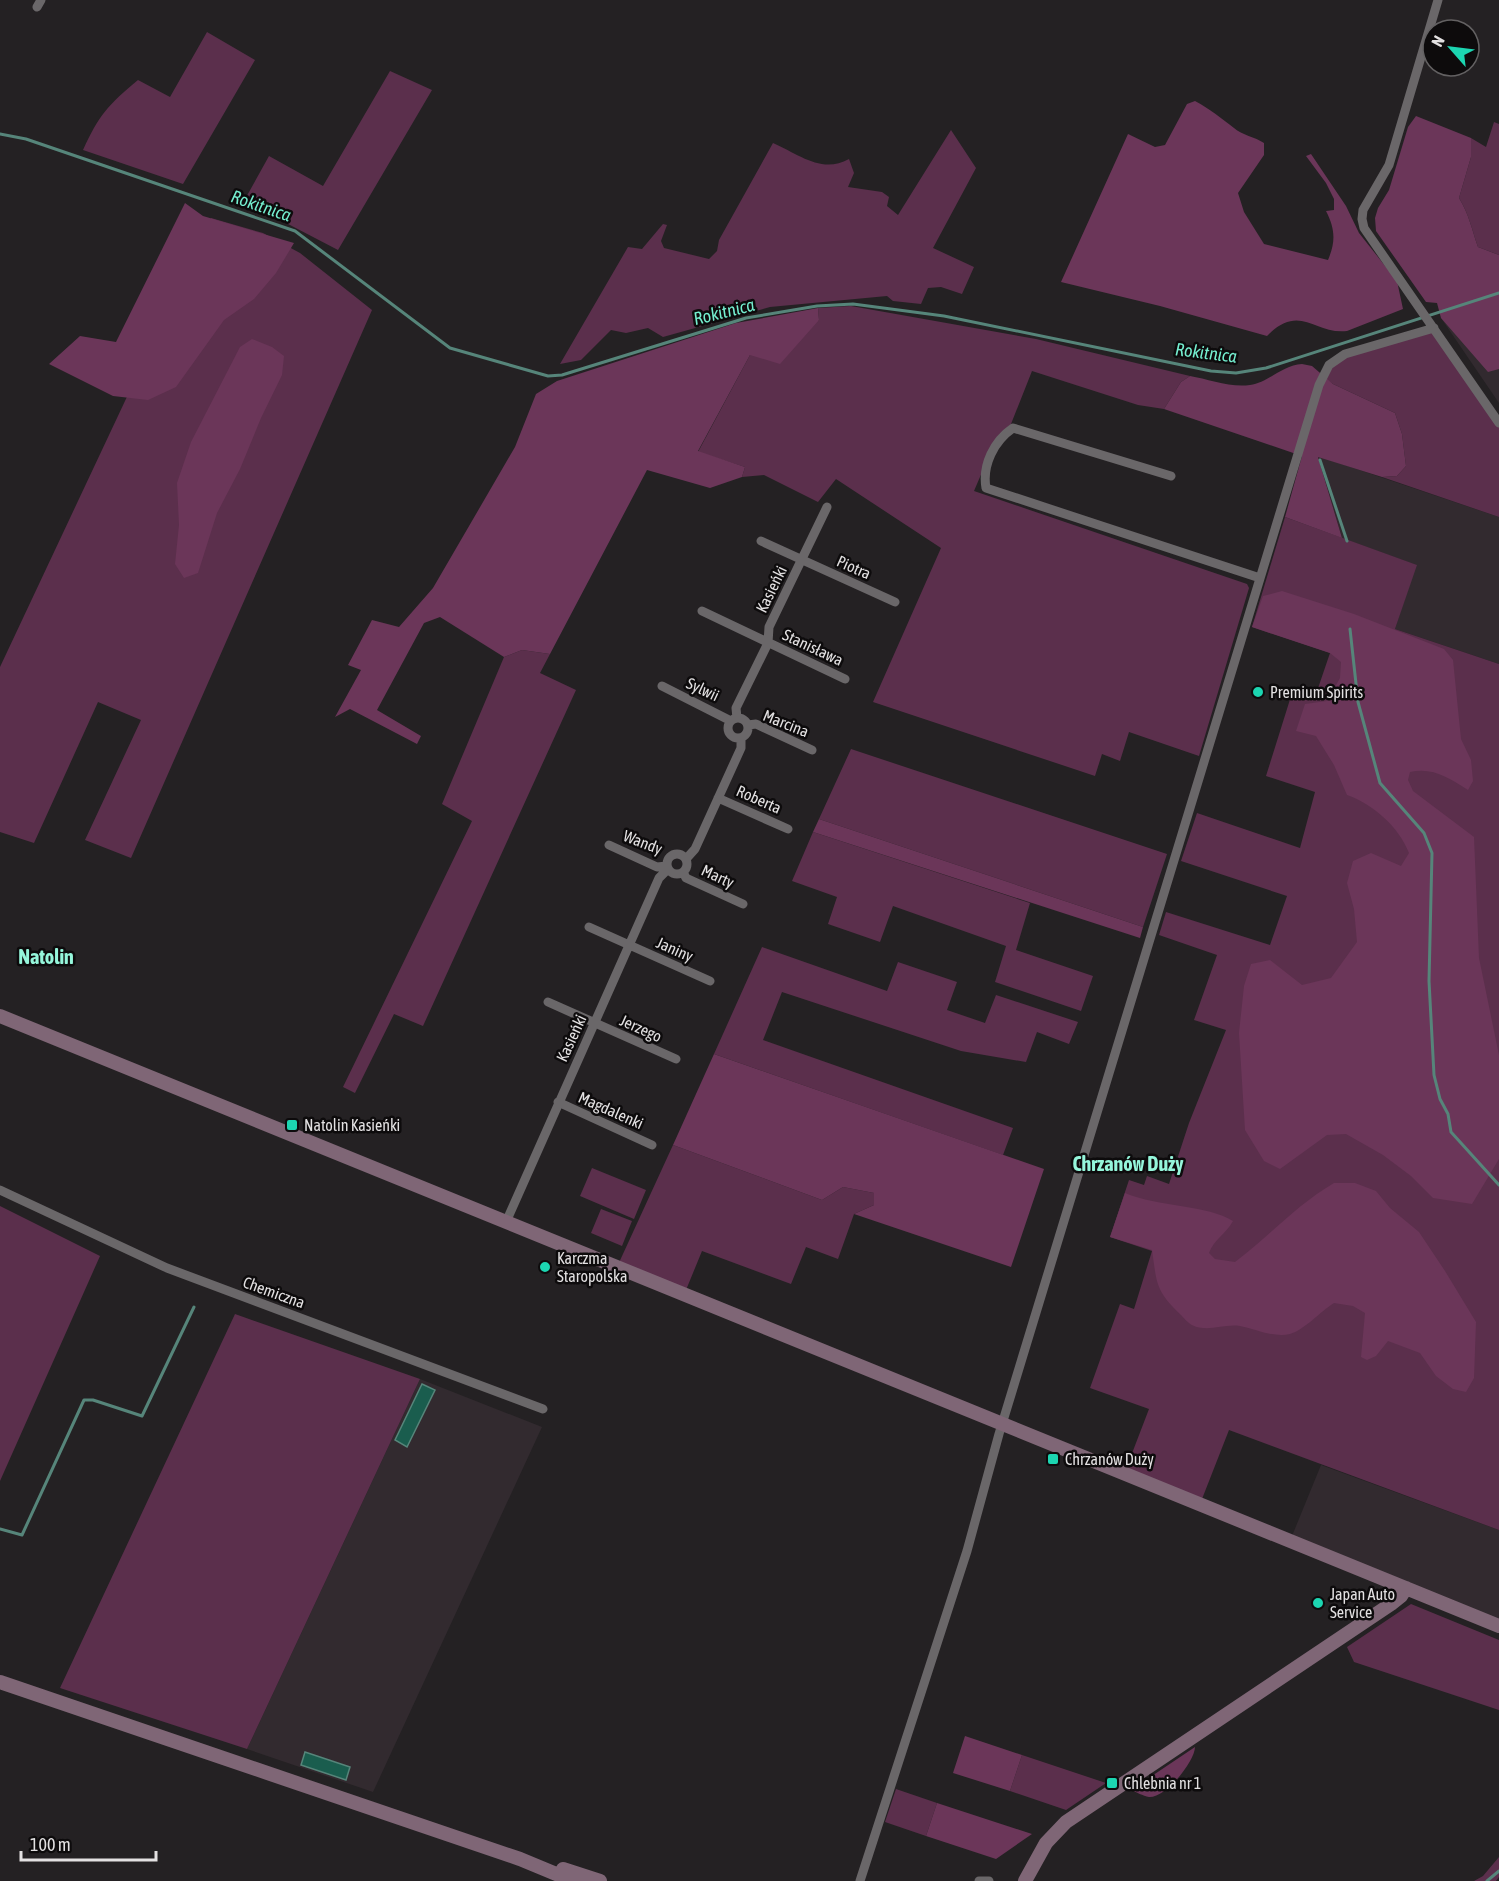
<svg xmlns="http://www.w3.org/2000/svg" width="1499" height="1881" viewBox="0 0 1499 1881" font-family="'Asap Condensed',sans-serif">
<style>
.built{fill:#322a2f}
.green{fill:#5b2f4c}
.forest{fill:#6b3659}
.water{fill:#1a5d4e;stroke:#56857a;stroke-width:1.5}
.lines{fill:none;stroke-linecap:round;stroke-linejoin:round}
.stream{stroke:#56857a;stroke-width:3}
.street{stroke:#6a6769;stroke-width:9}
.secondary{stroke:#7f6676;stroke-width:14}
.poi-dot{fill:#1cd5b1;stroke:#0d0b0c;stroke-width:2}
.labels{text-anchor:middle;stroke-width:5;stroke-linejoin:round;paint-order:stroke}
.street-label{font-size:16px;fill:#e3e1e2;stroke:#0d0b0c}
.poi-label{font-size:16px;fill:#e3e1e2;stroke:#0d0b0c;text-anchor:start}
.water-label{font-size:18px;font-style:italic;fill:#75efd0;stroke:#0d0b0c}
.quarter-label{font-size:20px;font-weight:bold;fill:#95f6db;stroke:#0d0b0c}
</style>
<rect width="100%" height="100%" fill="#242123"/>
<path class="built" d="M1499 300V403L1441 318Z
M1318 456 1499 517V664L1395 629 1416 565 1342 538Z
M420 1379 542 1427 373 1792 247 1749Z
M1321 1465 1499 1530V1621L1292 1536Z"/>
<path class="green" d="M207 32 255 60 183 184 83 150C99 115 108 105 138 80L170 97Z
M390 71 432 90 338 250 244 201 269 156 323 186Z
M1494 122 1499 124V255L1478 247C1472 230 1469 214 1459 198L1471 157V138L1486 147Z
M951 130 976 168 933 248 974 267 962 294 941 287 928 288 921 304 893 301 887 296 770 307 663 337 648 328 626 333 611 330 581 360 560 364 628 247 642 249 663 224 667 225 661 241 664 248 709 259 717 251 719 240 773 143C800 155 822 174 849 159L854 173 848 187 882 192 889 197 887 206 898 215Z
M211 218 263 233 300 253 372 310 131 858 85 840 141 720 98 702 34 843 0 832V667Z
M851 306 1036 339 1190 376 1181 382 1164 409 1138 405 1032 371 1011 424 997 437 974 491 1247 584 1249 588 1199 756 1129 732 1120 761 1102 754 1095 776 873 702 941 548 836 479 818 502 764 475 742 477 745 467 698 452 750 355 819 320 818 308Z
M1434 328 1499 423V517L1382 477 1397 476 1406 466 1402 434 1395 413 1333 384 1323 377 1345 354Z
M1285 517 1417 565 1395 629 1499 664V1530L1229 1430 1202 1499 1126 1469 1149 1409 1090 1388 1120 1304 1134 1309 1152 1251 1110 1237 1129 1180 1144 1185 1147 1176 1169 1184 1189 1123 1226 1030 1194 1020 1217 955 1159 935 1166 912 1270 945 1287 896 1181 861 1197 813 1300 848 1315 792 1266 776 1292 693 1314 700 1330 653 1252 627Z
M522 650 550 654 540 673 576 690 423 1026 394 1014 355 1093 343 1087 472 821 442 804 504 657Z
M851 749 1167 854 1143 927 819 819Z
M813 832 1030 903 1016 950 1093 976 1081 1011 995 982 1006 946 893 906 880 942 828 924 837 897 792 881Z
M762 947 887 991 898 962 957 982 947 1010 985 1023 996 995 1078 1022 1069 1044 1037 1032 1026 1062 961 1051 782 992 763 1040 1013 1128 1003 1155 714 1054Z
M673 1145 822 1200 843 1187 874 1193V1205L854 1214 838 1259 806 1247 791 1284 702 1251 686 1290 617 1267Z
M592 1168 646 1190 634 1219 580 1196Z
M0 1206 100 1256 0 1481Z
M601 1209 632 1221 622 1246 591 1233Z
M235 1314 420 1379 247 1749 60 1688Z
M1411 1604 1499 1640V1710L1354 1662 1347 1647Z
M1022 1755 1106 1783 1066 1810 1010 1791Z
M896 1789 937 1803 926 1836 885 1822Z
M1499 1857V1877L1496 1881H1474L1483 1876Z"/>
<path class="forest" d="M1195 101C1210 109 1221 118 1234 128 1242 135 1255 137 1264 143V155L1238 193 1244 212 1264 244 1328 260C1336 241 1335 229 1326 211L1334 210V199L1326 183 1306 156 1311 154 1346 206 1359 233 1397 281 1403 309 1347 331C1315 335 1300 302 1267 336L1160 306 1061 282 1128 134 1155 147 1165 145 1187 104Z
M1416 116 1471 138V157L1459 198C1469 214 1472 230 1478 247L1499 255V369L1488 372 1441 318 1437 303 1426 302 1376 231 1375 218 1378 208 1389 190 1408 127Z
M185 203 203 216 294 243 276 273 254 299 224 320 176 387 148 400 113 396 49 364 80 336 116 342Z
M818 308 819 320 780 364 750 355 698 451 745 467 742 477 710 488 647 470 550 654 522 650 504 657 440 617 424 623 377 710 421 736 417 744 350 709 335 717 361 670 348 665 372 620 399 627 433 588 515 447 536 394 557 381 736 323Z
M252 339 272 347 284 356 282 375 261 418 240 469 217 513 198 573 184 578 175 564 179 525 177 483 191 442 240 347Z
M1302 364 1312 366 1333 384 1395 413 1402 434 1406 466 1397 476 1382 477 1318 457 1342 538 1285 517 1302 456 1164 409 1181 382 1190 376C1208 379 1231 388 1250 385 1268 383 1282 365 1302 364Z
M1282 591 1354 614 1444 649 1453 660 1461 739 1471 760 1473 781 1468 790C1449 778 1433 767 1410 772L1408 780 1413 791 1474 837 1479 958 1499 1055V1159L1472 1204 1433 1198 1411 1176 1383 1155 1346 1134 1327 1135 1280 1169 1264 1161 1245 1130 1239 1033 1244 986 1251 964 1270 960 1302 985 1331 978 1357 942 1354 909 1347 883 1353 861 1371 853 1401 866 1409 853C1399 827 1373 804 1347 795L1334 765 1316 736 1296 731 1305 704 1327 701 1340 678 1341 662 1330 653 1252 627 1263 596Z
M819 819 1143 927 1140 938 813 832Z
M714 1054 1044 1169 1011 1267 854 1214 874 1205V1193L843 1187 822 1200 673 1145Z
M1334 1183H1355L1376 1191 1390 1208 1419 1232 1445 1271 1476 1322 1474 1378 1466 1392 1453 1389 1436 1376 1420 1353 1388 1341 1376 1356 1367 1360 1361 1357 1365 1313 1353 1306 1334 1303C1320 1312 1304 1330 1290 1334 1274 1338 1255 1329 1240 1326 1228 1324 1215 1329 1203 1328 1192 1327 1188 1323 1181 1315 1155 1290 1157 1284 1152 1250L1110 1237 1125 1193C1158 1207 1208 1205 1233 1221 1226 1234 1214 1239 1209 1253L1215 1259 1235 1262C1271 1235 1295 1206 1334 1183Z
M965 1736 1022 1755 1010 1791 953 1773Z
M1195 1747C1195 1761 1166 1798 1149 1797 1143 1796 1136 1792 1131 1790Z
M937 1803 1032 1834 996 1859 926 1836Z"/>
<path class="water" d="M422 1384 435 1390 407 1447 395 1440Z
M305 1752 350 1767 346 1780 301 1765Z"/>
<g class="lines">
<path class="stream" d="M0 134 26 139 295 231 450 348 548 376 562 375 746 318 817 306 853 304 944 316 1211 371 1236 373 1266 368 1499 293
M1320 460 1347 541
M1350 629 1358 702 1380 783 1424 833 1432 853 1429 981 1434 1075 1440 1099 1448 1114 1451 1132 1499 1185
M0 1529 22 1535 84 1400H93L142 1416 194 1307
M1487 1881 1499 1871"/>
<path class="street" d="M1438 0 1389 165 1363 210 1362 219 1364 228 1499 423
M37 7 41 0
M1171 476 1013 428C994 441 982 465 986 488L1260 578
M761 541 895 602
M702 611 845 679
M662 686 731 721
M737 718 736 708 768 643 769 627 827 507
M728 728a10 10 0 1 1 20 0a10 10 0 1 1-20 0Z
M748 725 756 724 812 750
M718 798 788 829
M609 845 657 867 667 866
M667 864a10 10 0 1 1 20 0a10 10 0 1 1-20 0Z
M686 859 695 849 741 748V738
M683 872 686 878 743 904
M589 927 710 981
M548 1002 676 1059
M558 1102 652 1145
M0 1190 167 1268 543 1409
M506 1222 659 878 668 869
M860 1881 967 1551 999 1434 1319 385 1329 365 1345 354 1434 328
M979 1881H989"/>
<path class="secondary" d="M0 1016 1499 1626
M0 1682 520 1859 573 1881
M563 1869 600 1881
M1025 1881 1046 1843 1066 1822 1391 1604 1401 1596 1406 1588"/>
</g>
<g class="poi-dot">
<circle cx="1258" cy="692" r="6"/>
<rect x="286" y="1119" width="12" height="12" rx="3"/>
<circle cx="545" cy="1267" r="6"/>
<rect x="1047" y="1453" width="12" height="12" rx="3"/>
<circle cx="1318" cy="1603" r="6"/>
<rect x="1106" y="1777" width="12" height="12" rx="3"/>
</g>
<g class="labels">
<g class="street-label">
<text transform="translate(854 567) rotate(24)" y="6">Piotra</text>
<text transform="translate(771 589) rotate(-64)" y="6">Kasieńki</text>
<text transform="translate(813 647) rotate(25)" y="6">Stanisława</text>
<text transform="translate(703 689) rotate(25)" y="6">Sylwii</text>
<text transform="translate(786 723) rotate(22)" y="6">Marcina</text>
<text transform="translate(759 799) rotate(24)" y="6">Roberta</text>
<text transform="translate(643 842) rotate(21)" y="6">Wandy</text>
<text transform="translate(718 876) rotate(25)" y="6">Marty</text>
<text transform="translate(675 949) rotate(24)" y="6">Janiny</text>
<text transform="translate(641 1028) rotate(24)" y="6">Jerzego</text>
<text transform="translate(571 1038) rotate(-65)" y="6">Kasieńki</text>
<text transform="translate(611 1110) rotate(24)" y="6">Magdalenki</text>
<text transform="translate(274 1292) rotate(20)" y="6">Chemiczna</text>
</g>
<g class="poi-label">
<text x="1270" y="698">Premium Spirits</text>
<text x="304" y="1131">Natolin Kasieńki</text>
<text x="557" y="1264">Karczma<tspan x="557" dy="18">Staropolska</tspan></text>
<text x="1065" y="1465">Chrzanów Duży</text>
<text x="1330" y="1600">Japan Auto<tspan x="1330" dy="18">Service</tspan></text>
<text x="1124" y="1789">Chlebnia nr 1</text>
</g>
<g class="water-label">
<text transform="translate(261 206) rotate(19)" y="6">Rokitnica</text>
<text transform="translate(724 312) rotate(-14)" y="6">Rokitnica</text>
<text transform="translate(1206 353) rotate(7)" y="6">Rokitnica</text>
</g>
<g class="quarter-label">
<text x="46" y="964">Natolin</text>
<text x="1128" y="1171">Chrzanów Duży</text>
</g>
</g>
<g transform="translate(1451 48) rotate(298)"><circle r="28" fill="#0d0b0c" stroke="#636162" stroke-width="1.5"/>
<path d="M0-4.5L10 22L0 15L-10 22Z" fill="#1cd5b1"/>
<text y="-9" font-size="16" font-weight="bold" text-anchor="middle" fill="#e3e1e2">N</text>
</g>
<path d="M21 1851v9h135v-9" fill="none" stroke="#e3e1e2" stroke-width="3"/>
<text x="30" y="1851" font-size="18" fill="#e3e1e2" stroke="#0d0b0c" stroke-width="4.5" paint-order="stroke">100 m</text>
</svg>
